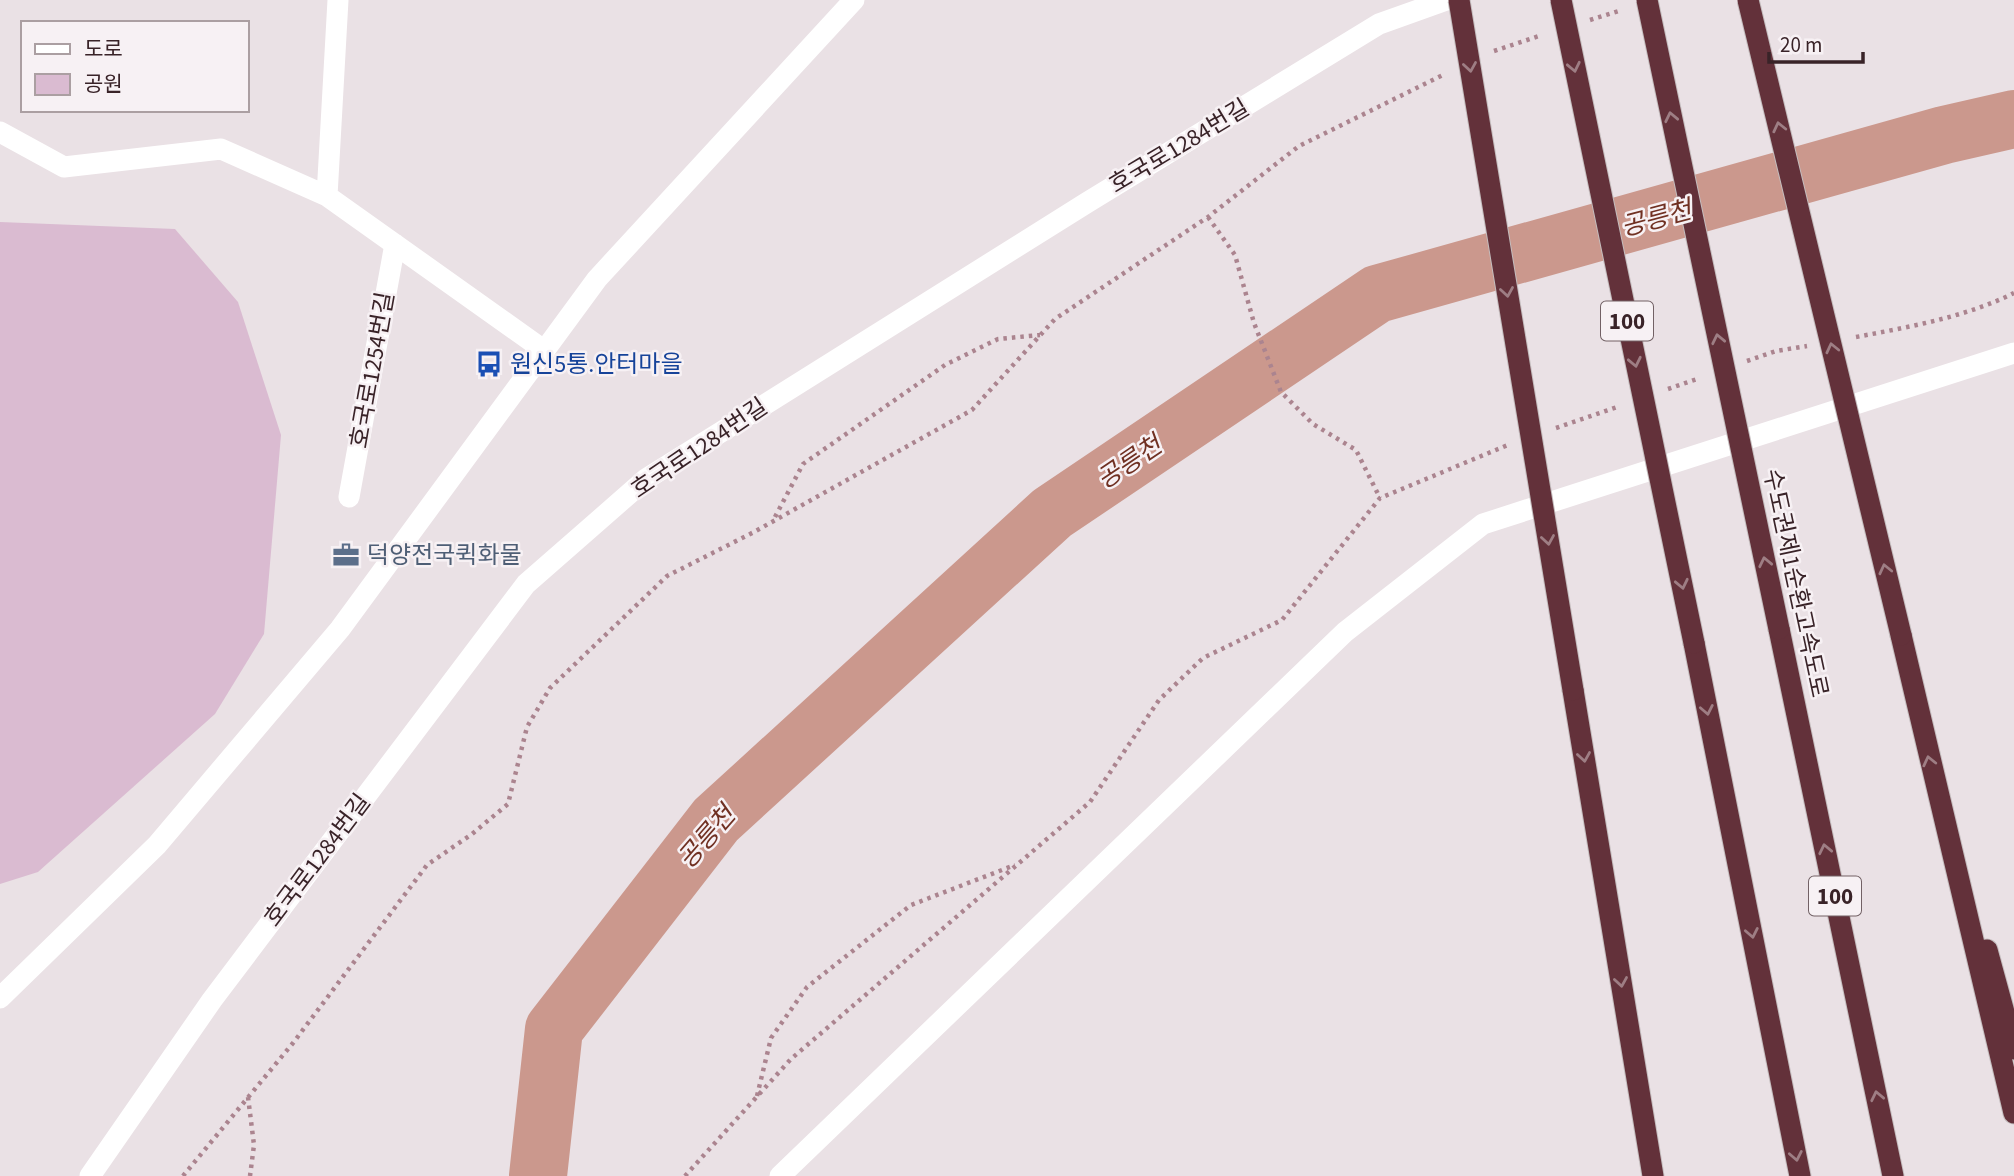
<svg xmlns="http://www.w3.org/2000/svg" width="2014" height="1176" viewBox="0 0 2014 1176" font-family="'Source Sans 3','Noto Sans KR',sans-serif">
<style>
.green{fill:#dabbd1}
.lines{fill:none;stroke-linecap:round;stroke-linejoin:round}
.river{stroke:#cb988d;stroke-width:58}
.highway-casing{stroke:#c4bdbe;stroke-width:23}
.path{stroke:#ab848f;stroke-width:4.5;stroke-dasharray:3.5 5;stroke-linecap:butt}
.street{stroke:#fff;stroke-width:21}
.highway{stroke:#63313a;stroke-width:21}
.highway-bridge-casing{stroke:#c4bdbe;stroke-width:23;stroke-linecap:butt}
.highway-bridge{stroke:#63313a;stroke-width:21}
.oneway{stroke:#9e7e84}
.labels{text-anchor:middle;stroke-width:5;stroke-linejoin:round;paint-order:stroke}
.shield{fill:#f7f1f4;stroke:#726165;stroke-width:2}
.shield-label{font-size:23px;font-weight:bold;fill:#392328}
.street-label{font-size:24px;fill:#392328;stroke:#f7f1f4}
.transit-label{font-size:24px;fill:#164399;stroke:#f7f1f4;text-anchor:start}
.service-label{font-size:24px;fill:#4e5e75;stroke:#f7f1f4;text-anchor:start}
.water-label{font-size:26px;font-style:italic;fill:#703022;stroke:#f7f1f4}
</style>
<rect width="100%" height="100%" fill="#eae1e5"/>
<path class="green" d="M0 222 175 229 238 302 281 435 264 634 215 714 38 872 0 884Z"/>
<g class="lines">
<path class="river" d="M538 1176 554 1029 716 820 1052 513 1377 294 1944 135 2014 119"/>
<g class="highway-casing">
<path id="highway" d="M1779 629 1893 1176
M1901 635 2014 1113
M1694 643 1800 1176
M1573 690 1653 1176
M1987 950 2014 1049"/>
</g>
<path class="path" d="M1590 20 1622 10
M1494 51 1542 35
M1208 217 1235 255 1254 323 1281 392 1313 424 1356 450 1380 498
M1856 337C1909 327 1966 317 2014 293
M1747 361 1776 351 1807 346
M1668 389 1700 378
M1556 428 1620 406
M775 517 803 464 945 365 998 339 1040 335
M757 1096 771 1038 807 987 911 905 1015 865
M248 1097 254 1145 250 1176
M183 1176 293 1043 427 865 472 834 508 804 527 727 550 688 667 576 754 532 972 410 1055 319 1208 217 1299 146 1445 74
M685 1176 791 1059 1090 802 1159 700 1203 658 1282 620 1380 498 1508 445"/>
<path class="street" d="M0 132 64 167 221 149 327 196 545 351
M327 196 338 0
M349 497 395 244
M0 998 157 845 340 629 597 279 854 0
M90 1176 212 1000 526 584 646 479 1088 202 1379 24 1446 0
M780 1176 1345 632 1483 524 2014 353"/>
<use href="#highway" class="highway"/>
<g class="highway-bridge-casing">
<path id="highway-bridge" d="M1459 0 1573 690
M1561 0 1694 643
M1647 0 1779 629
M1748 0 1901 635"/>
</g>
<use href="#highway-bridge" class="highway-bridge"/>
</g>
<defs><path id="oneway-chevron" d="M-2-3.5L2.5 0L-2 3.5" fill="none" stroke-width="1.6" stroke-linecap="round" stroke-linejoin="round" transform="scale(1.75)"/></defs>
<g class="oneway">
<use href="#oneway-chevron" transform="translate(1470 67) rotate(81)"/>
<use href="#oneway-chevron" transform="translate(1574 67) rotate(78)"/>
<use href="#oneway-chevron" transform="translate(1671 117) rotate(-102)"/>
<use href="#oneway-chevron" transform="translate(1779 127) rotate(-103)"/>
<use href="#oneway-chevron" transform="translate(1507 292) rotate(81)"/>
<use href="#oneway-chevron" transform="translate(1718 339) rotate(-102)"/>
<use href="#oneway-chevron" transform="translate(1832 348) rotate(-103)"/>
<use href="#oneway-chevron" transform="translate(1635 362) rotate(78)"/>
<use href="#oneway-chevron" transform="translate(1548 540) rotate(81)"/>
<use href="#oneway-chevron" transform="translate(1765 562) rotate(-102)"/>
<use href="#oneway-chevron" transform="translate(1885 569) rotate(-103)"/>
<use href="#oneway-chevron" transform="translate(1682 584) rotate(78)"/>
<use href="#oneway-chevron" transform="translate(1707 710) rotate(79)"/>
<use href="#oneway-chevron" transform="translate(1584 757) rotate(81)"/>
<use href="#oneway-chevron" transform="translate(1929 761) rotate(-103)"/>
<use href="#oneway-chevron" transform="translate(1825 849) rotate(-102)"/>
<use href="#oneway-chevron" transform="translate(1752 933) rotate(79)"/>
<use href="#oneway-chevron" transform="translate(1621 982) rotate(81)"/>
<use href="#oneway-chevron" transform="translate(1877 1096) rotate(-102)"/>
<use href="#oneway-chevron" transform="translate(1796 1156) rotate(79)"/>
</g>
<defs>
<g id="bus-bare" transform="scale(2.1)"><path d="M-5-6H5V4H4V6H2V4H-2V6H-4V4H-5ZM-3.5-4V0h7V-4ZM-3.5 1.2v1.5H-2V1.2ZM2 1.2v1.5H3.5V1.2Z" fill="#1a4fb4" stroke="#f7f1f4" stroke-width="2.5" paint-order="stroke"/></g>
<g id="office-bare" transform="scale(2.1)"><path d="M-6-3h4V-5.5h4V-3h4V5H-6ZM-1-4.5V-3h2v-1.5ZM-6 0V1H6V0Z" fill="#5c6f8a" stroke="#f7f1f4" stroke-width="2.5" paint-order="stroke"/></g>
</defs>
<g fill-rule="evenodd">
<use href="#bus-bare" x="489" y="364"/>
<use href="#office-bare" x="346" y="555"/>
</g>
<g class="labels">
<g class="shield">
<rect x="1601" y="301.5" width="52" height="39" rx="5"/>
<rect x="1809" y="876.5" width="52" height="39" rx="5"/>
</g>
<g class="shield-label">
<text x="1627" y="329">100</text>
<text x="1835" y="904">100</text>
</g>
<g class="street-label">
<text transform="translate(1179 146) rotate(-31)" y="8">호국로1284번길</text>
<text transform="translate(372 370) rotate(-80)" y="8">호국로1254번길</text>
<text transform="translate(699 448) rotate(-34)" y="8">호국로1284번길</text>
<text transform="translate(1796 583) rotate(78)" y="8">수도권제1순환고속도로</text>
<text transform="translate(317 860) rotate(-53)" y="8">호국로1284번길</text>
</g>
<g class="transit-label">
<text x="510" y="372">원신5통.안터마을</text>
</g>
<g class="service-label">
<text x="367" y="563">덕양전국퀵화물</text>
</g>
<g class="water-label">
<text transform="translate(1656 218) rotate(-15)" y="9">공릉천</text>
<text transform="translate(1129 462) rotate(-34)" y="9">공릉천</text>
<text transform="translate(706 837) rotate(-49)" y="9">공릉천</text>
</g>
</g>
<rect x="21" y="21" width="228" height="91" fill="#f7f1f4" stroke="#ab9fa2" stroke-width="2"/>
<rect x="35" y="44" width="35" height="10" fill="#ffffff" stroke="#ab9fa2" stroke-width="2"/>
<text x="84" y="56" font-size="21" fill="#392328">도로</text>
<rect x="35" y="74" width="35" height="21" fill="#dabbd1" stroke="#ab9fa2" stroke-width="2"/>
<text x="84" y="91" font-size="21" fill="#392328">공원</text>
<path d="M1769 52v10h94v-10" fill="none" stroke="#392328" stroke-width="3.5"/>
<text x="1780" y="52" font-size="21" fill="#392328" stroke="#f7f1f4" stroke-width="5" paint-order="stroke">20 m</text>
</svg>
